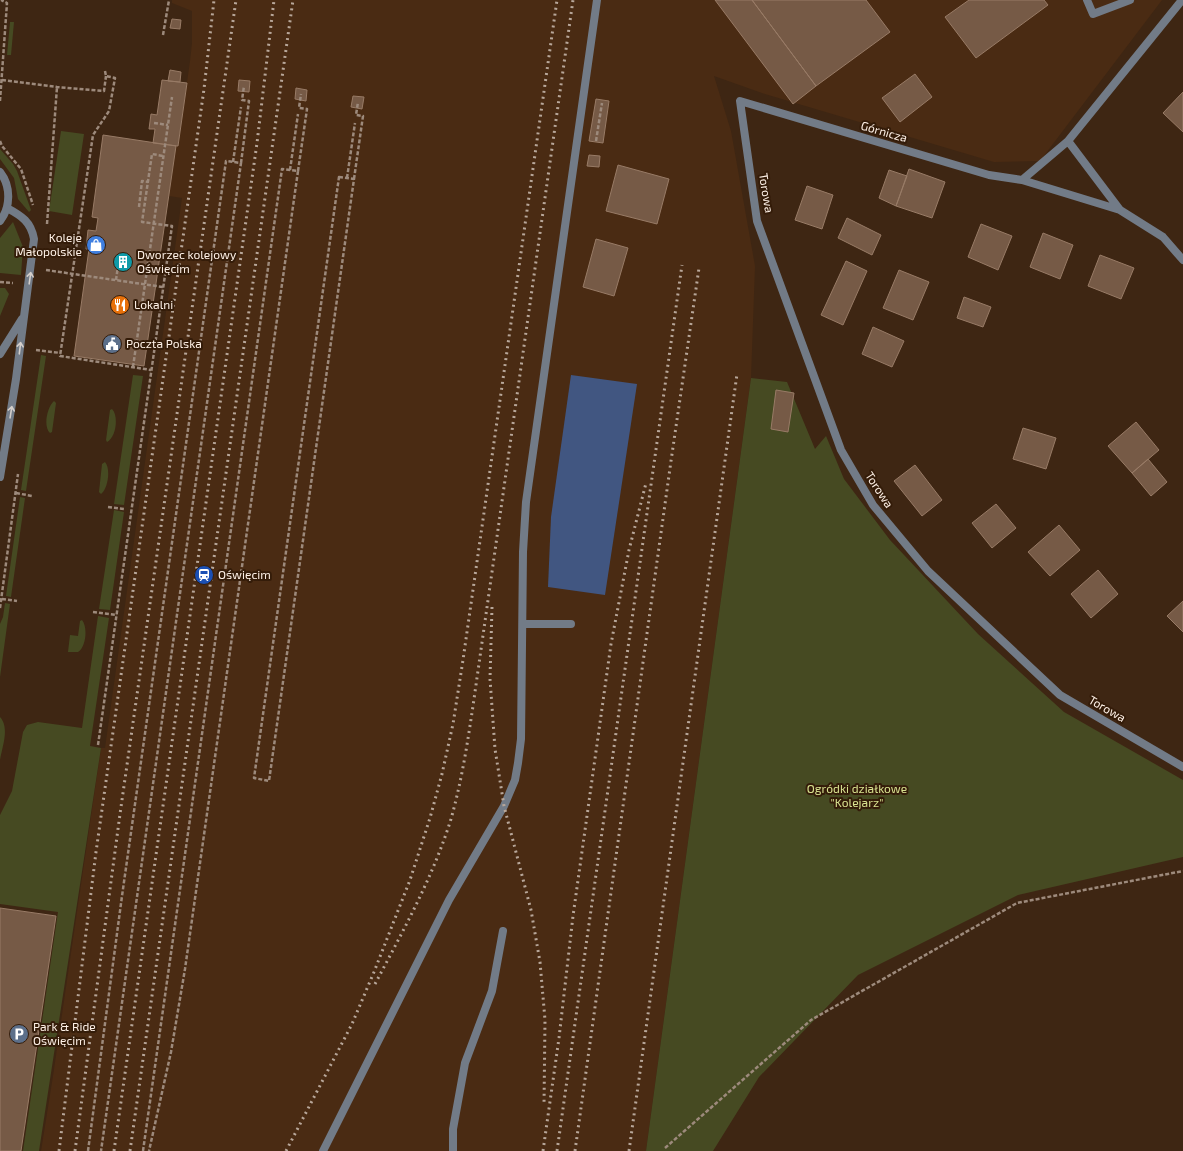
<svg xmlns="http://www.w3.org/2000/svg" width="1183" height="1151" viewBox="0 0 1183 1151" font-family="'Exo 2',sans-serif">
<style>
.built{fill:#4a2b13}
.green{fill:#464a22}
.water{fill:#415681}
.building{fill:#765a46;stroke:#987b66}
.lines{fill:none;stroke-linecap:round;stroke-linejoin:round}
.path{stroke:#9d8a7c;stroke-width:2.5;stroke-dasharray:4 2;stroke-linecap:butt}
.service{stroke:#727b87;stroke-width:8}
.minor{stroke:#727b87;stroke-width:8}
.tertiary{stroke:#727b87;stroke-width:8}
.rail{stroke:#b8a79a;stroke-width:3;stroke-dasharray:2 4;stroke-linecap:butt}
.oneway{stroke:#d4ceca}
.labels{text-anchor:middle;stroke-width:4;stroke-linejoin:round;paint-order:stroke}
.street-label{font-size:12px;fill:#fef1e7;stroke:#341c09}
.poi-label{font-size:12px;fill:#fef1e7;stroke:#341c09;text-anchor:start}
.park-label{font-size:12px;fill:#d8e290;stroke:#341c09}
</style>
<rect width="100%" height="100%" fill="#3e2613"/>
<path class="built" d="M172 0H1162L1040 161 994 162 765 94 714 76 731 131 755 266 751 378 646 1151H41L53 1076 101 748H105L182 198 169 196 176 146H178L190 61 192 43V11L172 3Z"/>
<path class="green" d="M10 22H14L11 55H7Z
M61 131 84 134 72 215 49 211Z
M0 149 13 164 17 171 31 210 29 212 18 199 14 178 0 159Z
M13 222 23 247 21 275 0 273V238Z
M0 288H5L9 294 0 316Z
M41 355 46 356 26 491 21 490Z
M133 375 143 376 124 505 114 504Z
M751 378 787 382 815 449 826 436 844 479 890 540 978 634 1064 712 1183 780V857L1018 895 858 975 759 1077 713 1151H646Z
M54 401 56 403 52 432 50 433C43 427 47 407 54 401Z
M112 409C119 416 116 438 107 442L106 440 110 410Z
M105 462C111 469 108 489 101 494L99 492 102 464Z
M20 497 25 498 11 597 6 596Z
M114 510 124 512 110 610 99 609Z
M5 603 10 604 0 677V624L3 617Z
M98 616 109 618 90 746 101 748 39 1151H23L58 912 0 904V815L12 791 23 732 27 725 38 722 82 728Z
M82 620C88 627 86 647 78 652H68L70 635 78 636 80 621Z
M0 717C10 728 2 747 0 760Z"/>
<path class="water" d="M571 375 637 384 605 595 548 587 551 517Z"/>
<path class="building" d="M715 0H752L816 86 793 104Z
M752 0H866L890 32 816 86Z
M969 0H1044L1048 5 976 58 945 17Z
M172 19 181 20 180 29 170 28Z
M170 70 181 72 180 82 168 81Z
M915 74 932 97 900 122 882 98Z
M162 80 187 83 178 146 153 143 155 129H149L151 114 157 115Z
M239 80 250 81 249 92 238 91Z
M296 88 307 90 306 101 295 99Z
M1183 92V132L1163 113Z
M353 96 364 97 362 109 351 107Z
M596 99 609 101 603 143 589 141Z
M103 135 176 146 144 366 74 356 89 249H86L88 230 96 231 98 218 92 217Z
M589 155 600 156 599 167 587 166Z
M618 165 669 179 657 224 606 211Z
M909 169 945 182 932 218 896 206Z
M889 170 907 176 896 206 879 198Z
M807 186 833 195 822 229 795 220Z
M847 218 881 235 872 255 838 238Z
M981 224 1012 236 998 270 968 257Z
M1043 233 1073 245 1060 279 1030 267Z
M596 239 628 248 614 296 583 287Z
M1100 255 1134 268 1121 299 1088 286Z
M846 261 867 271 843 325 821 315Z
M899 270 929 282 913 320 883 308Z
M964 297 991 307 983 327 957 318Z
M873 327 904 341 892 367 862 354Z
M776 390 794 393 788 432 771 429Z
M1136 422 1159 450 1132 473 1108 446Z
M1023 428 1056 438 1046 469 1013 459Z
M1148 459 1167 482 1151 496 1132 473Z
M915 465 942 500 922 516 894 481Z
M996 504 1016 528 992 548 972 523Z
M1059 525 1080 550 1050 576 1028 552Z
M1098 570 1118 594 1091 618 1071 594Z
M1183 601V632L1167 616Z
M0 908 56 916 21 1151H0Z"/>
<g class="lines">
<path class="path" d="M163 35 169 0
M105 71 106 76 115 78 109 111 93 135 60 356 151 370
M2 80 57 87 104 91 106 76
M0 101 7 3 1 0
M154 123 168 125
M0 141 2 146 21 169 33 205
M596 141 602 103
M233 162 241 107
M241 163 249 101 242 100 244 86
M290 170 298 114
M298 171 307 109 299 108 301 94
M339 177 354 179 269 781 254 778Z
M347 178 355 123
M354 179 363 116 356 115 358 102
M139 207 142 181 148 182
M47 224 57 87
M46 270 163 287
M116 280 118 266
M0 282 13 283
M36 350 61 353
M133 367 172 97
M16 493 32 496
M108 507 124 509
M2 599 17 601
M0 608 18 474
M93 612 117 615
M98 745 172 226 142 222 152 154 163 156
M665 1148 811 1020 1017 903 1183 871
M88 1151 122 896 226 161 241 163 101 1151
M143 1151 282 169 298 171 185 969 171 1052 149 1151"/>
<path class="service" d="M1087 0 1093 14 1130 0
M0 354 22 319
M0 477 16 379 34 239C31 222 22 216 7 208
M523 624H571
M323 1151 449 900 504 806 515 780 518 763 521 739 523 552 526 502 597 0
M453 1151V1129L465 1063 492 991 503 931"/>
<path class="minor" d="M1182 0 1068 141 1120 210 1163 237 1183 260
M1068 141 1022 180 989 175 740 101 757 221 841 450 873 505 928 571 1060 695 1183 767
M1022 180 1120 210"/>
<path class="tertiary" d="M0 172C11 186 11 207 0 221"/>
<path class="rail" d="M492 607 490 679 495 749 504 806 531 910 540 962 545 1020 544 1105
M375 984C403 931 433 877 451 819 462 780 468 740 474 699L573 0
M59 1151 96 852 204 89 214 0
M75 1151 120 814 236 0
M114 1151 257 143 274 0
M130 1151 293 0
M286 1151 352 1024 374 972 410 880 430 818 442 774 453 724 463 660 557 0
M543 1151 559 1038 573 916 611 644 629 550 646 483
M557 1151 682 265
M575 1151 671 461 699 268
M629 1151 737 374"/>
</g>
<defs><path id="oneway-shaft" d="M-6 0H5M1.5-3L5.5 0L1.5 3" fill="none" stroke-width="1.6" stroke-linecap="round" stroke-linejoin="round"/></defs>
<g class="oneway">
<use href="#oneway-shaft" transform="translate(30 278) rotate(-82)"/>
<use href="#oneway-shaft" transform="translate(20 348) rotate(-83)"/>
<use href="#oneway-shaft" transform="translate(11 412) rotate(-81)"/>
</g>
<defs>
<g id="shop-disc" transform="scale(1)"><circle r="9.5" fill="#3f7fe0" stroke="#341c09"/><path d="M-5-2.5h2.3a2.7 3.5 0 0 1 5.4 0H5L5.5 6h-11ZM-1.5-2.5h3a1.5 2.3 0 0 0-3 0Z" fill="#fff"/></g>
<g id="building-disc" transform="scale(1)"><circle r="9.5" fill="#0f9aa8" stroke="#341c09"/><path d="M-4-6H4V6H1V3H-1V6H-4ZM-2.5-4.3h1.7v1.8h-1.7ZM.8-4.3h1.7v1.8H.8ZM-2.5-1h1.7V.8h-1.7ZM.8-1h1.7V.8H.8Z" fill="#fff"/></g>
<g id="restaurant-disc" transform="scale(1)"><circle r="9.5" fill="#e8710a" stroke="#341c09"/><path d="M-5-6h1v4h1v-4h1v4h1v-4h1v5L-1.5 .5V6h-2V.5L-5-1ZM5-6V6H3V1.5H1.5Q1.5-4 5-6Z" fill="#fff"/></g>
<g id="civic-disc" transform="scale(1)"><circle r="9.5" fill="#5c6f8a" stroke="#341c09"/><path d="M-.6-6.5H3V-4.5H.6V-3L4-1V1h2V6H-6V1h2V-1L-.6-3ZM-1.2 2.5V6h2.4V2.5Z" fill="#fff"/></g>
<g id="station-disc" transform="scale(1)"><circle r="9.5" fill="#1a4fb4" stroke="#341c09"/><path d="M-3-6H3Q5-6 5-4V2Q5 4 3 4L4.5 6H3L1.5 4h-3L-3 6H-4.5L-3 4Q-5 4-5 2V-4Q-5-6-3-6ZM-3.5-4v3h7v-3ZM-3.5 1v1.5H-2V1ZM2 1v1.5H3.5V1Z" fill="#fff"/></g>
<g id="parking-disc" transform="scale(1)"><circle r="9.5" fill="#5c6f8a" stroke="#341c09"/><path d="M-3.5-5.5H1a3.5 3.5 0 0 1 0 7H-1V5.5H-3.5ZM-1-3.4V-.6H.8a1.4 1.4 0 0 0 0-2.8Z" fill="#fff"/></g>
</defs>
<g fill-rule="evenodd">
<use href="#shop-disc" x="96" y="245"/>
<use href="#building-disc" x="123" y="262"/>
<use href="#restaurant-disc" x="120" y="305"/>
<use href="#civic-disc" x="112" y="344"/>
<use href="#station-disc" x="204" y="575"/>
<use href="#parking-disc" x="19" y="1034"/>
</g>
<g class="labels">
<g class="street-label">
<text transform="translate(884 132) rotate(16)" y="4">Górnicza</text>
<text transform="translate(766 193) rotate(81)" y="4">Torowa</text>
<text transform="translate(879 490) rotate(57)" y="4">Torowa</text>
<text transform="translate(1107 709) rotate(30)" y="4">Torowa</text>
</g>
<g class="poi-label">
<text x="82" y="242" text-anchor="end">Koleje<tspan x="82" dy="14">Małopolskie</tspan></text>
<text x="137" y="259">Dworzec kolejowy<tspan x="137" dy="14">Oświęcim</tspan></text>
<text x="134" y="309">Lokalni</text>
<text x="126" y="348">Poczta Polska</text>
<text x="218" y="579">Oświęcim</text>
<text x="33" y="1031">Park &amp; Ride<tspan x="33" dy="14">Oświęcim</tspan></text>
</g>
<g class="park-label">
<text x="857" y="793">Ogródki działkowe<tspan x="857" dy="14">"Kolejarz"</tspan></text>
</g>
</g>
</svg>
